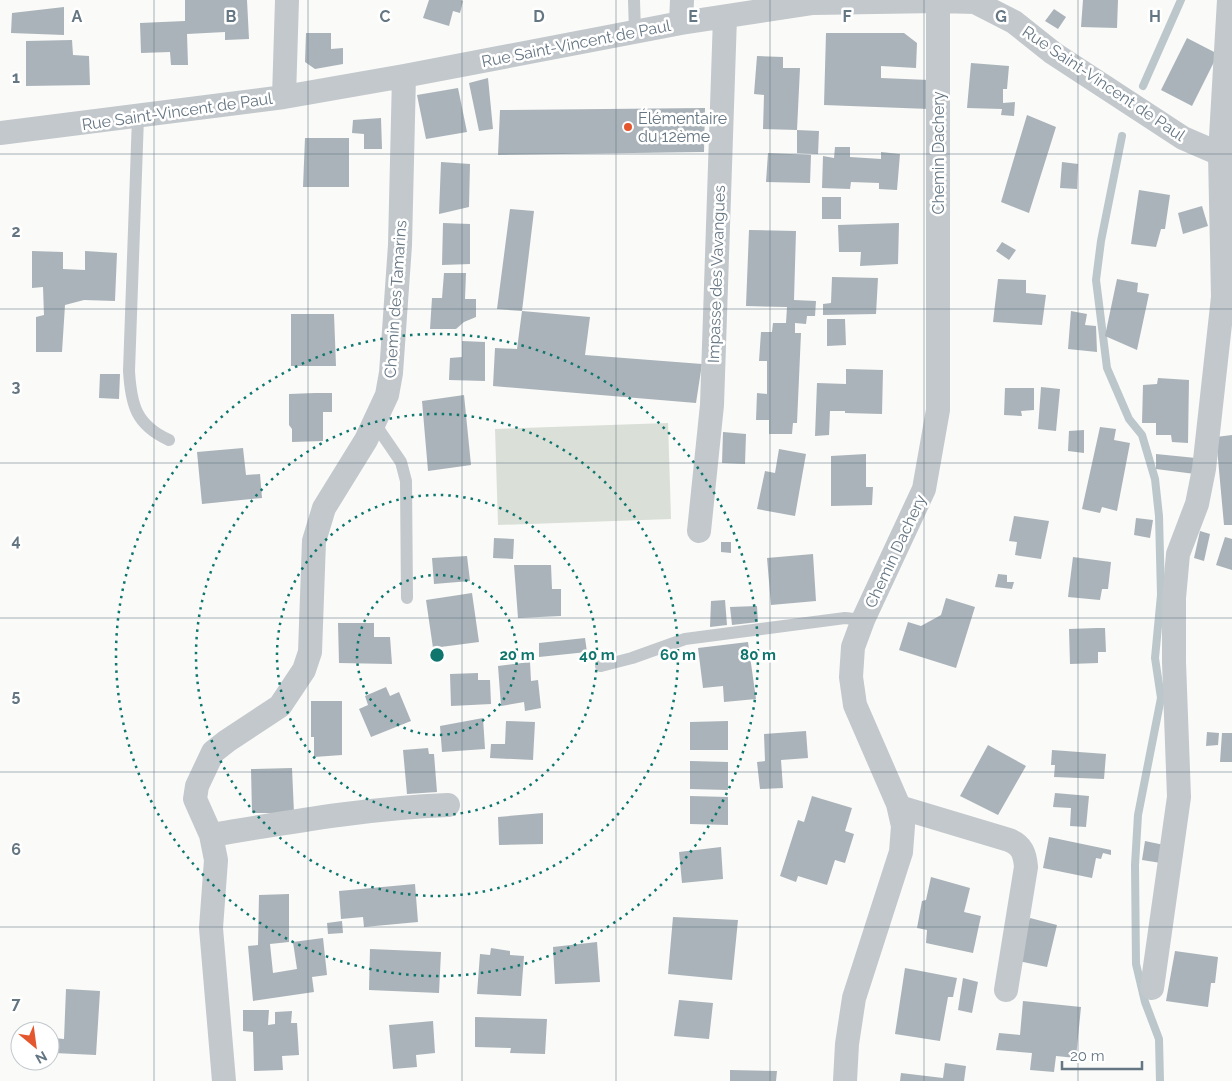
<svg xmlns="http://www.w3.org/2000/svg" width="1232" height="1081" viewBox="0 0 1232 1081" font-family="Raleway,sans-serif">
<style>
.green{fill:#dadfd7}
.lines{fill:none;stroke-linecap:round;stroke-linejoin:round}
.stream{stroke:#bbc7cb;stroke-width:8}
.building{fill:#aab3b9}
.service{stroke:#c3c8cc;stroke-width:12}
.minor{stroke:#c3c8cc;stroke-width:24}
.grid{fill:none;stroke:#657683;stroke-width:1;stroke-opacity:0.55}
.ring{fill:none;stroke:#0f766e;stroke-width:2.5;stroke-dasharray:2.5 5}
.poi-dot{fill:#e4572e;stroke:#fff;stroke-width:2}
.labels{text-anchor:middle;stroke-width:5;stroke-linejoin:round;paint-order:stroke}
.street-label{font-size:16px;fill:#657683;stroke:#fff}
.poi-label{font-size:16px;fill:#657683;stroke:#fff;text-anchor:start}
.grid-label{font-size:16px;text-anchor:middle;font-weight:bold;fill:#657683;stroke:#fff;stroke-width:5;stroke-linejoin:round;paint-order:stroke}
.centre{fill:#0f766e;stroke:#fff;stroke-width:2.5}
.ring-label{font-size:15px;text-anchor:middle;font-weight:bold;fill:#0f766e;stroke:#fff;stroke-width:5;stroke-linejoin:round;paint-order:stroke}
</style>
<rect width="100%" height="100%" fill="#fafaf8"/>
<path class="green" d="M668 423 671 519 498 525 495 429Z"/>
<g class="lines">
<path class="stream" d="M1143 86 1181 0
M1122 136 1101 241 1096 280 1107 368 1129 419 1142 435 1155 479 1159 516 1161 595 1155 658 1161 698 1138 815 1135 865 1136 964 1145 1002 1159 1039 1160 1081"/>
</g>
<path class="building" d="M185 0H247L249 39 225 40V32L187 34 188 65H171L170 52 141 53 140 23 185 21Z
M429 0H461L463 1 460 13 453 11 449 26 423 18Z
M1083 0H1118L1117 28 1081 27Z
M64 7V35L11 33 12 13Z
M1054 9 1066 17 1058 29 1045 21Z
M306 33H331V49L343 48V64L315 69 305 62Z
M826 33H904L917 43 916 68 881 66V78L929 80V109L824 105Z
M1187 38 1218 54 1192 106 1161 90Z
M72 40 73 55 89 56 90 85 26 86V41Z
M757 56 783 57V68H800L797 130 763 129 764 95 754 94Z
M971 63 1009 66 1007 89H1003V103L1015 102 1014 116 1001 115 1002 109 967 108Z
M488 78 493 129 479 131 469 83Z
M458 88 467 132 426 139 417 95Z
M705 108 704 152 498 155 500 110Z
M1027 115 1056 127 1029 213 1001 202Z
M381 118 382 149H364V134L352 133 353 120Z
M797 130 819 131 818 154 797 153Z
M305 138H349V187H303Z
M835 147H850V157L881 159V152L900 154 897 190 879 189V183L851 182 850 189 822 188 823 156 834 158Z
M768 153 811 155 810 183 766 182Z
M441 162 470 164 469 207 439 214Z
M1062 162 1078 164 1077 189 1060 188Z
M1139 190 1170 195 1165 229H1161L1156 247 1131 244Z
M822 197H841V219H822Z
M1202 206 1208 226 1183 234 1178 213Z
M510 209 534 211 522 311 497 309Z
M443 223 470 224V264L442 265Z
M899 223 898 264 860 266 861 252H839L838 225Z
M749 230 796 231 794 300 816 301 815 316H807L806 324 795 323V333H801L797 423H793L792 434H769V420H756L757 393 767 394V361H759L761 332H772L773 323H786L787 307 746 306Z
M1002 242 1016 250 1009 260 996 251Z
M32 251 63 252V269L85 270V251L117 253 115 301 84 300 65 305 62 352H36V317L44 315 43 287 32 288Z
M444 273H466L465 299H476V317L464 322 456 329H430L432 298H442Z
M832 277 878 278 876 314 823 315V304L831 303Z
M998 279 1026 280V293L1046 295 1042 325 993 322Z
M1117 279 1138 283 1137 292 1149 294 1137 350 1105 336Z
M522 311 590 317 585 355 702 364 696 403 493 386 495 348 517 349Z
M1071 311 1087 314 1085 325 1096 326 1097 352 1068 349Z
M291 314H334L336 366H291Z
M827 319H845L846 345 827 346Z
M462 341 485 342V381L449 380 450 358 462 357Z
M846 369 883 370 882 414 845 413V411H830L829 435 815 436 817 383 846 384Z
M100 374H120L119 399 99 398Z
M1158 378 1189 380 1188 443 1172 442 1171 435H1156V423H1142L1143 385 1157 384Z
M1041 387 1060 389 1056 431 1038 429Z
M1005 388H1034V410L1021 411 1022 416 1004 415Z
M315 393H332V412H323V441L292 442V429L289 425V394Z
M464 395 471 465 428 471 422 401Z
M1100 427 1116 429 1114 440 1130 443 1117 511 1102 507 1100 513 1082 509Z
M1084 430V453L1068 451 1069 431Z
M723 432 746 434 745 464 722 463Z
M1232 435V525H1224L1216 437Z
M243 448 246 475 260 474 262 498 202 504 197 452Z
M779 449 806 454 795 516 757 509 765 471 775 473Z
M866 454V487H873L872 505 831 506V456Z
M1156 454 1196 458 1195 474 1156 469Z
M1014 516 1049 521 1041 559 1015 555 1017 542 1009 541Z
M1136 518 1153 520 1150 538 1134 535Z
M1200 531 1210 534 1204 561 1194 558Z
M1225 537 1232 539V570L1216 565Z
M494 538 514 539 513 559 493 558Z
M721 542H731V553L721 552Z
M813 554 816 601 771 605 767 558Z
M467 556 470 581 434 584 432 558Z
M1073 557 1111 562 1108 589H1102L1100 600 1068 597Z
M514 565H551L552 589H561V616L518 618Z
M998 574 1007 575V582H1014L1012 589 995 587Z
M472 593 479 642 433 648 426 600Z
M946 598 975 607 956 668 899 650 908 622 921 626 941 615Z
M725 600 727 625 710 627 711 601Z
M757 606 758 622 732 625 730 607Z
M338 623H374V637H390L392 664 339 663Z
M1097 628H1105L1106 652H1098V663L1070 664 1069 629Z
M585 638 587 652 539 657V643Z
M748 642 756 699 724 702 723 686 703 688 698 648Z
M530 662 531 681 538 680 541 708 525 711 524 702 501 706 498 666Z
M478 673V680H490L491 704 451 706 450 674Z
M386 687 390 696 399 692 411 721 371 737 359 709 368 705 365 696Z
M311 701H342V755L314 757V737H311Z
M483 718 485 749 442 752 440 726Z
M506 721 535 722 533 760 490 758 491 744H505Z
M728 721V750H690V722Z
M806 731 808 758 781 760 783 788 760 789 757 762 765 761 764 734Z
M1207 732 1219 733 1218 745 1206 746Z
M1222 733H1232V762H1220Z
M988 745 1026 766 998 815 960 796Z
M428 748 429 754H434L437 792 407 794 403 750Z
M1052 750 1106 754 1104 779 1054 777 1055 765H1051Z
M690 761 728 762V790L690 789Z
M292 768 294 813H252L251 769Z
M1055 793 1089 796 1086 827 1070 826 1071 808 1053 807Z
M690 796 728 797V825L690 824Z
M812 796 852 808 845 831 854 834 845 863 835 860 827 885 798 876 796 882 780 876 798 820 804 822Z
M543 813V844L499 845 498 817Z
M1049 837 1111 850V855L1103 853 1101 859 1096 858 1092 878 1043 868Z
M1145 841 1164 845 1161 863 1142 860Z
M721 847 723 879 682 883 679 852Z
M931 877 970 888 964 912 981 916 973 953 926 943 927 930 917 928 922 901 926 900Z
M415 884 418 922 364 927 363 917 341 919 339 891Z
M289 894V942L270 944 273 973 297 969 293 942 323 938 327 975 312 977 314 992 253 1001 248 946 258 945 259 895Z
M673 917 738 920 732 980 668 974Z
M1030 918 1057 925 1047 967 1014 960Z
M342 921 343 933 328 934 327 923Z
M597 942 600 982 555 984 553 947Z
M491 948 510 951V955L524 956 521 996 477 994 480 954 490 955Z
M370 949 441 952 439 993 369 990Z
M1175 951 1218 957 1215 983H1211L1208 1007 1166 1001Z
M905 968 957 978 953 997H948L940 1041 895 1034Z
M963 978 978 982 972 1013 958 1010Z
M66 989 100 991 96 1055 54 1053V1038L64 1039Z
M679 1000 713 1003 709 1039 674 1036Z
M1023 1001 1081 1007 1076 1058 1056 1056 1054 1072 1030 1070 1032 1053 996 1050 999 1033 1020 1035Z
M243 1010H269L268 1025 275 1024V1012L292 1011 291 1023H297L299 1055 282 1056 283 1070 254 1071 253 1032 243 1031Z
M475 1017 547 1019 545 1054 510 1053 511 1048 475 1047Z
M433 1021 435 1053 416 1055 417 1067 393 1069 389 1025Z
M945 1063 966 1066 964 1081H900L901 1073 943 1078Z
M730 1070 777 1071 776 1081H730Z"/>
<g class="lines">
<path class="service" d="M634 0 635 32
M138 117 129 371C131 405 136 425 169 440
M375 424 401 462 406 481 407 598
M601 666 632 658 685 639 845 618 863 620"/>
<path class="minor" d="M681 23 682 0
M284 97 287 0
M0 133 284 97 404 76 681 23 813 3 938 1 975 2 1014 22 1053 53 1183 138 1220 154 1232 156
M699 531 712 405 725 17
M899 807 1009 840C1022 845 1025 854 1026 867L1006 990
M211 835C290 822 368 808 448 805
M1152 988 1179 797 1174 662V598L1178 554 1197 504 1204 469 1223 297 1220 154 1229 0
M224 1081 211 928 216 860 211 835 195 799 197 786 213 752 227 741 280 706 304 670 310 652 314 541 324 508 366 440 387 395 391 373 400 245 404 76
M845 1081 847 1044 854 998 901 852 903 826 898 804 855 705 851 677 853 647 863 620 924 489 938 410V0"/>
</g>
<path class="grid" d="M154 0V1081M308 0V1081M462 0V1081M616 0V1081M770 0V1081M924 0V1081M1078 0V1081M0 154H1232M0 309H1232M0 463H1232M0 618H1232M0 772H1232M0 927H1232"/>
<g class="ring">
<circle cx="437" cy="655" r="80"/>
<circle cx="437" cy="655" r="160"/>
<circle cx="437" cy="655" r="241"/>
<circle cx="437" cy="655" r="321"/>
</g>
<circle class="poi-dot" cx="628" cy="127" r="5"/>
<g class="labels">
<g class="street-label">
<text transform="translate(576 43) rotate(-11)" y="6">Rue Saint-Vincent de Paul</text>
<text transform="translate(1104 83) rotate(34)" y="6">Rue Saint-Vincent de Paul</text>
<text transform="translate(177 111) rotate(-8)" y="6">Rue Saint-Vincent de Paul</text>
<text transform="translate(938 153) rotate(-90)" y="6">Chemin Dachery</text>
<text transform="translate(716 274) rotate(-88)" y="6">Impasse des Vavangues</text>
<text transform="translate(395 299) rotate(-86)" y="6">Chemin des Tamarins</text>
<text transform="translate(895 551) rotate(-65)" y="6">Chemin Dachery</text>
</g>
<g class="poi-label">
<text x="638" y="124">Élémentaire<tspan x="638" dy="18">du 12ème</tspan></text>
</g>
</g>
<g class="grid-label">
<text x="77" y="22">A</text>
<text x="231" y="22">B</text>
<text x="385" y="22">C</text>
<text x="539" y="22">D</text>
<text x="693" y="22">E</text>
<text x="847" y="22">F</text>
<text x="1001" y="22">G</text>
<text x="1155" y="22">H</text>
<text x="16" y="83">1</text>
<text x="16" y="237">2</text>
<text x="16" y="392">3</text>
<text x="16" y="546">4</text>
<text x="16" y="701">5</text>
<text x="16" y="855">6</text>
<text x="16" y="1009">7</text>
</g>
<circle cx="437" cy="655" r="8" class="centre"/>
<g class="ring-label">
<text x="517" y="660">20 m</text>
<text x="597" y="660">40 m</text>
<text x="678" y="660">60 m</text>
<text x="758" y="660">80 m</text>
</g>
<g transform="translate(35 1046) rotate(151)"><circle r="24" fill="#ffffff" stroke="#c1c8cd"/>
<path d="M0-4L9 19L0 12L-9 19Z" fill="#e4572e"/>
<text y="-8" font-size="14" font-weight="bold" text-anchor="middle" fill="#657683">N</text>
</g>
<path d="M1062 1061v8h80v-8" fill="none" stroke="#657683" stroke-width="2.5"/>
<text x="1070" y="1061" font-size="15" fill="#657683" stroke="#ffffff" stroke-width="4" paint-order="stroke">20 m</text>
</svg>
